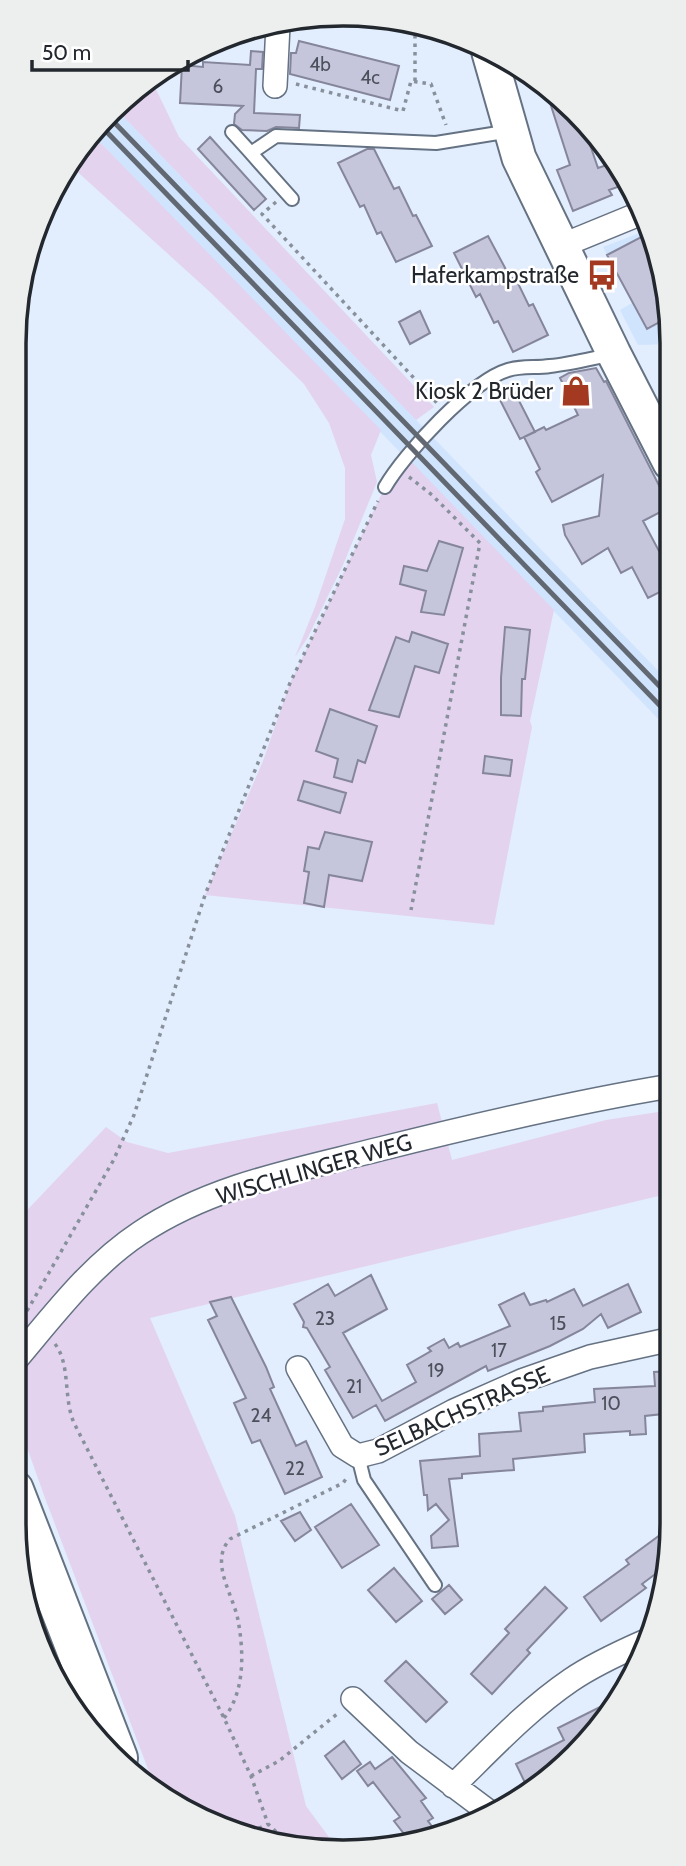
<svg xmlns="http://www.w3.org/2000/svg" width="686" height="1866" viewBox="0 0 686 1866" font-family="Cabin,sans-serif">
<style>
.built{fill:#d0e4fd}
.green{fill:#e3d3ef}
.building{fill:#c5c6dc;stroke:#85869b;stroke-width:2}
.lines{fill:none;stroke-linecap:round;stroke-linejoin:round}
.lane-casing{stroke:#657283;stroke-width:16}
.street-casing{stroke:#657283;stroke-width:26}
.secondary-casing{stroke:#657283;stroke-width:37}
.highway-casing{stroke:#657283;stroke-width:42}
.path{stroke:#87909b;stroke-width:3.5;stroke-dasharray:3.5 5;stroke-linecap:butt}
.lane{stroke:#fff;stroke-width:12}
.street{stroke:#fff;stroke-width:23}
.secondary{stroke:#fff;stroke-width:33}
.highway{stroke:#fff;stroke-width:38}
.rail{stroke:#626872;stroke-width:5}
.labels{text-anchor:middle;stroke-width:5;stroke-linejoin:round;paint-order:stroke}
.number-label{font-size:19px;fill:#4c505a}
.poi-label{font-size:23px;fill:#23282f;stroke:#fff;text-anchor:end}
.street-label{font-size:23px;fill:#23282f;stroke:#fff}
.rim{fill:none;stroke:#23282f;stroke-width:3.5}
</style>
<rect width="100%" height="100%" fill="#e2edfd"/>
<path class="built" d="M118 111 670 683V731L92 134Z
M650 229 669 300V344L638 345 620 310 632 303 603 247Z"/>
<path class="green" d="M152 81 179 137 434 407 416 420 118 111Z
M92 134 381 430 371 455 377 482 343 565 308 637 295 657 315 607 345 519V468L329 423 304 384 210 292 71 166 82 142Z
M404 454 554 610 530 721 532 727 494 925 205 895 263 761 290 683 385 487Z
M437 1103 452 1160 606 1120 671 1110V1193L150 1318 235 1516 306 1806 337 1848 300 1849 179 1808 156 1790 45 1498 14 1411V1224L106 1127 127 1142 168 1153Z"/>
<path class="building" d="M299 41 399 66 390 100 290 74 291 53H296Z
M251 51 263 52 262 69H256L254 113 300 115 299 128 276 127 267 131 242 130 234 124 235 114 243 106 180 103 182 65 203 67V62L250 65Z
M545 87 591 126 595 134 587 136 598 168 613 163 626 184 609 190 612 195 573 211 557 170 570 165Z
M210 137 266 199 254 210 198 149Z
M367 149H374L394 189 399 187 413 216 416 215 432 246 396 262 381 232 377 234 364 205 360 207 338 163Z
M645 235 658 259 669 300V317L647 329 607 255Z
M488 236 511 279 515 277 529 306 533 304 548 335 513 352 498 321 494 323 480 294 476 297 454 253Z
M420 311 430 333 410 344 399 322Z
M596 368 604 382 606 381 670 507 643 521 660 553 670 548V587L648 598 632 567 621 573 608 548 582 564 565 535 563 525 599 516 603 475 552 502 536 472 540 469 524 437 544 427 546 430 578 415 560 378 569 373Z
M514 391 535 432 520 439 499 398Z
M439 541 463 548 444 615 421 612 426 591 400 584 404 566 427 571Z
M505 627 530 630 525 679H522L521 716 501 715V678Z
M412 632 448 644 439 673 415 666 399 717 369 710 396 637 409 642Z
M330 709 377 726 365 763 358 760 352 782 334 777 338 759 316 751Z
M485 756 512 760 510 776 483 773Z
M304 781 346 793 340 813 298 800Z
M325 832 372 842 362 881 329 875 324 907 304 903 309 872 304 871 308 847 319 849Z
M371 1275 387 1309 343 1333 382 1401 416 1382 407 1365 431 1351 428 1348 444 1339 449 1348 458 1343 460 1347 510 1326 499 1305 524 1293 530 1305 546 1300 547 1302 574 1289 583 1306 628 1284 641 1312 608 1328 601 1314 583 1329 550 1346 488 1371 486 1366 385 1421 376 1405 353 1418 325 1370 330 1367 307 1328 303 1327 304 1322 294 1304 328 1284 335 1296Z
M231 1297 266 1367 274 1387 270 1389 296 1446 306 1441 322 1477 285 1494 260 1440 252 1443 234 1403 246 1398 208 1320 217 1316 210 1302Z
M672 1371V1413L645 1416 646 1434 630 1435V1431L584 1434 585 1452 513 1459 514 1470 462 1474V1478L449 1479 458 1546 432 1548 431 1536 449 1520 436 1504 428 1510 427 1495H424L420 1461 480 1456 479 1434 521 1431 519 1413 543 1411V1407L595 1402 594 1389 655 1386 654 1372Z
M351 1504 379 1545 342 1568 315 1527Z
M300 1512 311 1530 295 1541 281 1521Z
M671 1527 666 1566 642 1584 646 1588 601 1621 584 1597 629 1564 626 1560Z
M394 1568 422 1601 396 1622 368 1590Z
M449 1585 462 1600 445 1614 432 1599Z
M545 1587 567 1608 527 1650 530 1653 492 1694 471 1674 509 1633 505 1629Z
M406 1661 447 1702 426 1722 385 1681Z
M616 1699 604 1723 530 1793 516 1764 564 1740 558 1728Z
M344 1741 361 1764 342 1779 325 1756Z
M392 1757 426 1798 421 1801 433 1818 428 1821 437 1833 412 1844 394 1821 400 1817 373 1782 368 1786 357 1771 370 1762 375 1769Z"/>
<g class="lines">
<g class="lane-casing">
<path id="lane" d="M232 132 251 153
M292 199 251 153 276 136 436 143 511 131
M385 487C404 454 471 381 508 370 521 366 536 368 550 366 571 364 593 358 614 354
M358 1456 364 1480 435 1585"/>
</g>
<g class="street-casing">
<path id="street" d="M275 86 278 25
M561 246 644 212
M14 1362C53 1316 90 1266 140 1233 212 1185 298 1170 380 1149 476 1125 573 1102 671 1086
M298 1368 342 1446 358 1456 378 1451 454 1411 524 1380 590 1357 672 1339
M353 1699 409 1752 489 1812
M453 1786C491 1749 527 1710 571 1680 593 1665 619 1653 644 1642"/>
</g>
<g class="secondary-casing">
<path id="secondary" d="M489 53 519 158 614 354 670 463"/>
</g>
<g class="highway-casing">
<path id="highway" d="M14 1490 118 1758"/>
</g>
<path class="path" d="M415 81V24
M296 84 403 111 411 81 431 84 446 125
M276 202 262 214 437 403
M409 477 432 495 480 543 411 910
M27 1311 113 1161 134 1115 205 895 290 683 378 501
M55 1344C71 1365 63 1398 74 1423L224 1718 251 1776 268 1824 292 1847
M224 1718C245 1692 244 1652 238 1620 233 1594 209 1562 230 1539L343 1483 346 1479
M251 1776 279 1761 337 1714
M251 1832 268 1824"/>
<use href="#lane" class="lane"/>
<use href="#street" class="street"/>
<use href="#secondary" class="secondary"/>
<use href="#highway" class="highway"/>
<path class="rail" d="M110 118 670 697
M101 126 670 716"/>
</g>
<defs>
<g id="bus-bare" transform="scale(2.415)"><path d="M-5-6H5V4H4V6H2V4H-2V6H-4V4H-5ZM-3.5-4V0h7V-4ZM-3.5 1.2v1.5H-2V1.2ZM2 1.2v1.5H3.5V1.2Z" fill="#a23920" stroke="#fff" stroke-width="2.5" paint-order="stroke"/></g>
<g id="shop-bare" transform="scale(2.415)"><path d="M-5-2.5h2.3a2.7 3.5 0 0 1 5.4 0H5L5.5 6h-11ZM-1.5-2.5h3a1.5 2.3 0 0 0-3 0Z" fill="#a23920" stroke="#fff" stroke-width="2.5" paint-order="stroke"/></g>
</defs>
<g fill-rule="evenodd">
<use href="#bus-bare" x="602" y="275"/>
<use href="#shop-bare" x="576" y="391"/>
</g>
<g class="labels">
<g class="number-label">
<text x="320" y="71">4b</text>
<text x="370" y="84">4c</text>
<text x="218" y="93">6</text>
<text x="325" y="1325">23</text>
<text x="558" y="1330">15</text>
<text x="499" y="1357">17</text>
<text x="436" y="1377">19</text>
<text x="354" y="1393">21</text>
<text x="611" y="1410">10</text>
<text x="261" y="1422">24</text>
<text x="295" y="1475">22</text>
</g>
<g class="poi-label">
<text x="579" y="283">Haferkampstraße</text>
<text x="553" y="399">Kiosk 2 Brüder</text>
</g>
<g class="street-label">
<text transform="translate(314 1169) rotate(-16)" y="8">WISCHLINGER WEG</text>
<text transform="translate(462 1411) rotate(-24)" y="8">SELBACHSTRASSE</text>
</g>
</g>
<path d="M0 0H686V1866H0ZM343 26H343A317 317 0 0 1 660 343V1523A317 317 0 0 1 343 1840H343A317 317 0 0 1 26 1523V343A317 317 0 0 1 343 26Z" fill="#edeeee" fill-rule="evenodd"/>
<path class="rim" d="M343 26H343A317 317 0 0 1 660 343V1523A317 317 0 0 1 343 1840H343A317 317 0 0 1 26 1523V343A317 317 0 0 1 343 26Z"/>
<path d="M32 60v10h156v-10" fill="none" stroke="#23282f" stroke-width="3.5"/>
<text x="42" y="60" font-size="21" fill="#23282f" stroke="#ffffff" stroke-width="5" paint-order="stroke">50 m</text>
</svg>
